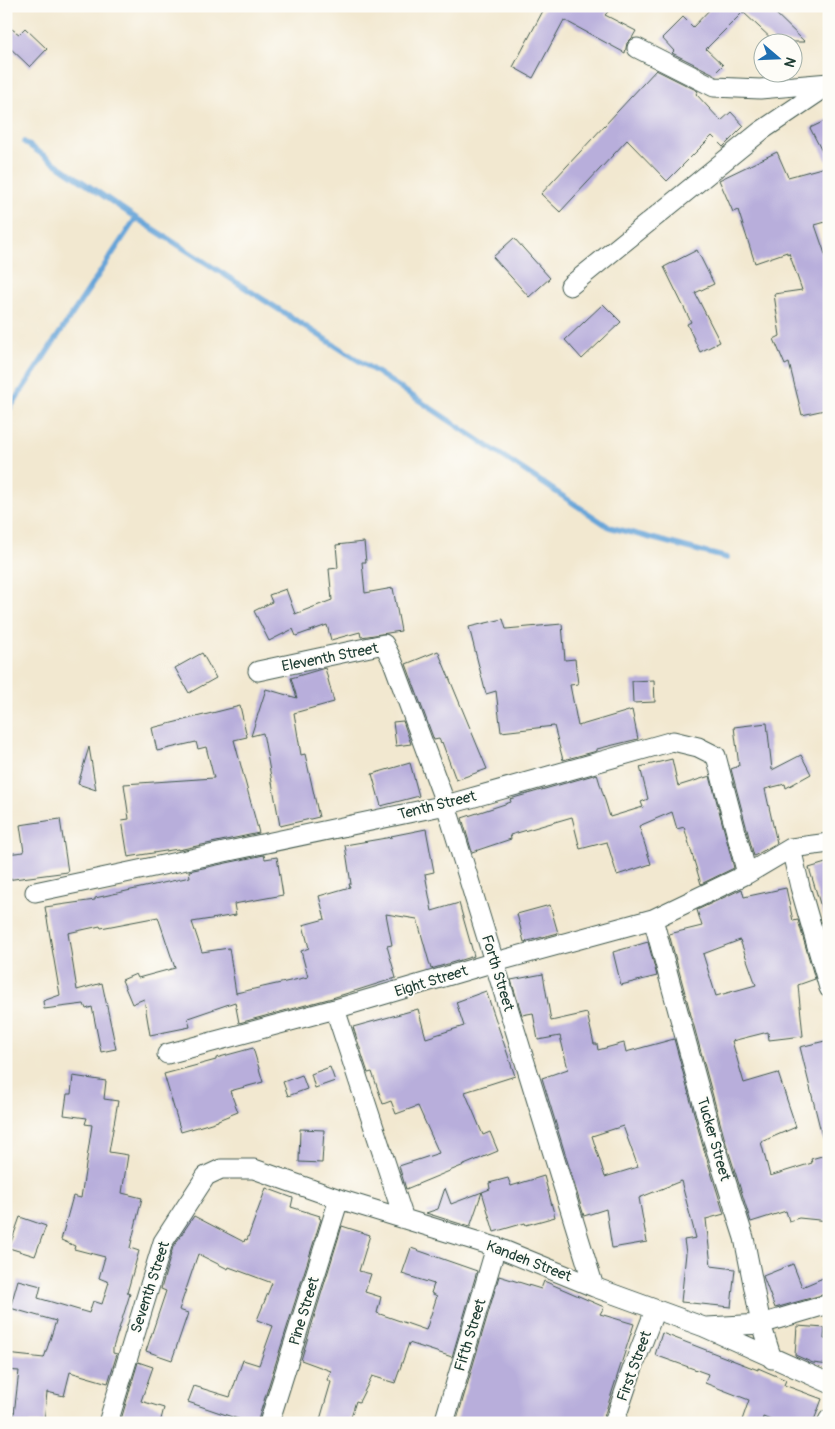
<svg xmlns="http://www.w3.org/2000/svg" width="835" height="1429" viewBox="0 0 835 1429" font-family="Pangolin,sans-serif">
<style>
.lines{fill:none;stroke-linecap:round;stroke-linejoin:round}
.stream{stroke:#66a4d8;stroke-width:5.5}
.building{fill:#b8aedb;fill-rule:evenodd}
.minor-casing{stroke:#3f574b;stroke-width:21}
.minor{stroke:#fff;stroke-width:19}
.labels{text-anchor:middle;stroke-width:4;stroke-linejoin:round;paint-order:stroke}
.street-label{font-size:15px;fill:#1f3d34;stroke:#fdfcf7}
</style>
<rect width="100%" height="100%" fill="#fdfcf7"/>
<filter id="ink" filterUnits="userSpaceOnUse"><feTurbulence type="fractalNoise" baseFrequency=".02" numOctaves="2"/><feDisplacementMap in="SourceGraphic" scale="10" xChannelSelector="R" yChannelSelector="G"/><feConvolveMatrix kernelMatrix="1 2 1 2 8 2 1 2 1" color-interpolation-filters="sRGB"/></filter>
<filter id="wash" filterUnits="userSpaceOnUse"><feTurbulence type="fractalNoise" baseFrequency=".0096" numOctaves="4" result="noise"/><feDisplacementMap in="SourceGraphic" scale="20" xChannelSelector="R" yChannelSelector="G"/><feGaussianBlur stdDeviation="1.12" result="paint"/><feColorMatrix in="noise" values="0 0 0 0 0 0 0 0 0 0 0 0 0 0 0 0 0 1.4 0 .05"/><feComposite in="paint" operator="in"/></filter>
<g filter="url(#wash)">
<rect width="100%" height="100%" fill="#f2e8d0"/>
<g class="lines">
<path class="stream" d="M24 142 136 218 378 373 609 527 727 558
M6 414 136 218"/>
</g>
<g id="blocks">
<path class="building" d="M539 6H613L605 15 636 31 632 38 627 43 625 53 564 20 533 78 513 67 544 9Z
M713 6H768L805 42H775L743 12 706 49 723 65 714 74 672 53 674 51 662 38 683 17 693 27Z
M6 25 19 34 25 28 47 49 30 67 6 44Z
M656 70 698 91 696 94 721 121 731 112 744 126 723 147 712 136 667 181 627 140 560 212 541 194Z
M829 119V165L810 128Z
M777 152 788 177 829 166V221L815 225 826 257 829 256V409L802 415 789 363 785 365 774 339 780 336 774 294 802 290 789 253 787 254V252L755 263 738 210 733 212 719 180Z
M514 238 550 278 529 297 493 257Z
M697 250 714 284 695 293 720 342 700 352 687 324 691 322 664 267Z
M603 304 621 322 582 359 565 340Z
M364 542 366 562H362L365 593 393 588 401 631 361 637 360 632 331 640 327 625 296 636 293 629 269 641 254 611 272 602 269 595 286 589 295 614 332 600 329 569 338 568 336 545Z
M503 619 506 629 562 624 565 660 575 659 578 684 570 685 578 726 632 710 638 739 597 749V751L563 760 554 726 501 732 496 691 486 694 469 627Z
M438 651 487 769 456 780 442 742 441 743 439 739 434 740 406 664Z
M202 653 216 678 189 693 175 668Z
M325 668 334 702 294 713 301 755 305 754 319 817 280 826 263 733 251 736 266 689 297 698 291 678Z
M654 680 655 702 633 703 632 681Z
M240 706 247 737 234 740 259 833 178 850V849L128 857 122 820 129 819 124 784 214 778 206 747 198 749 196 742 157 751 152 728Z
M403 721 411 744 396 746 393 722Z
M767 723 772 770 801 755 811 774 786 788 785 784 765 789 777 843 754 856 731 769 739 766 734 727Z
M89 747 96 790 78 784Z
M672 759 678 786 710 776 734 868 701 884 684 827 677 829 672 812 639 826 651 864 617 875 607 842 580 849 572 817 510 835 511 839 472 852 462 818 511 802 510 799 597 774 610 817 643 807 641 802 648 799 640 767Z
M410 763 419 796 381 806 372 774Z
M60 819 68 872 6 880V854L24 852 20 825Z
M426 829 434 872 425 874 432 911 459 903 474 956 431 969 417 919 386 914 392 945 387 946 396 978 332 998 239 1023 235 1002 188 1018 190 1027 150 1035 144 999 132 1004 122 980 136 974 138 978 175 968 158 917 101 928 100 926 68 933 77 990 102 983 116 1049 101 1052 92 1007 86 1009 84 1004 44 1009 43 1001 60 995 45 907 95 900V898L190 877 189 871 264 855 265 859 277 857 283 895 234 904 236 915 192 922 202 952 229 948 236 993 308 977 301 951 309 948 303 925 325 919 319 896 350 887 349 884H351L345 845 392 837 391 836Z
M829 862V920H825L809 868Z
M786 888 793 921 798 920 815 979 798 985 803 1036 769 1040 768 1032 732 1041 744 1083 778 1073 796 1127 761 1142 770 1176 812 1163 811 1159 829 1154V1221L799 1218 789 1221 786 1211 751 1222 724 1137 669 934 702 926 697 910 742 889 744 897ZM740 940 756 985 716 996 703 954Z
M550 905 558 933 524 942 517 914Z
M648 942 657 976 621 985 613 952Z
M543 974 551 1021 587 1013 594 1044H597L598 1050 624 1043 626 1052 674 1039 702 1143 724 1214 706 1219 711 1266 735 1269 731 1307 681 1302 686 1253 684 1240 696 1238 681 1181 639 1198 647 1242 612 1248 606 1209 584 1216 542 1078 568 1069 560 1036 538 1040 533 1013 522 1015 511 980ZM623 1126 638 1167 605 1177 592 1136Z
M486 991 515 1076 465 1092 483 1135 490 1132 498 1151 406 1189 399 1166 439 1153 418 1106 396 1114 391 1101 383 1104 372 1072 368 1073 353 1027 418 1009 426 1038 464 1026 456 1002Z
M829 1040V1139L823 1140 800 1047Z
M253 1048 263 1082 230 1091 238 1112 218 1120V1121L181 1132 164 1074 216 1060V1058Z
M330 1067 335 1081 315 1088 311 1074Z
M302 1075 307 1089 288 1096 283 1082Z
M73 1076 106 1081 104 1099 118 1101 109 1152 128 1155 122 1193 142 1198 130 1248 139 1251 127 1293 130 1294 113 1348V1353L117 1354 108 1383 70 1372 64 1396 47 1392 44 1423H13L19 1371 6 1370V1354L44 1358 56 1321 10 1308 18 1280 41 1286 38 1298 89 1313 93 1301 102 1304 109 1282 99 1278 105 1257 74 1249 75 1246 61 1240 73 1196 81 1198 92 1125 85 1124 87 1118 64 1115 67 1094H71Z
M300 1129 324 1130 322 1163 299 1162Z
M544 1176 555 1217 526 1225 525 1223 494 1232 482 1192 470 1227 426 1213 438 1209 445 1188 451 1204 490 1189 489 1183 508 1178 511 1186Z
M266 1188 293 1198 291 1207 320 1216 319 1218 321 1219 257 1423H250L188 1402 194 1386 230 1397 243 1360 259 1365 273 1326 257 1320 272 1283 229 1267 228 1269 198 1254 179 1310 188 1313 172 1360 146 1351 166 1291 161 1289 173 1247 194 1216 244 1242 245 1239 247 1240Z
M20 1217 46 1226 35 1256 9 1248Z
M342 1226 370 1235 359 1271 371 1274 365 1292 381 1297 377 1313 426 1330 437 1296 431 1293 434 1284 402 1274 411 1248 477 1271 452 1357 409 1343 395 1383 372 1376 359 1402 356 1401 349 1423H319L331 1382 327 1380 331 1371 301 1360Z
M793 1264 802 1287 823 1278 829 1293 775 1308 763 1276Z
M499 1276 541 1289 544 1281 604 1307 600 1314 634 1324 602 1423H456Z
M797 1326 825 1328 824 1339H829V1365L813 1363 795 1355Z
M662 1333 758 1370V1368L786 1380 784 1385 822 1399 813 1423H778L763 1417 762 1423H741L749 1400 705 1383 708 1374 655 1355Z
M138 1362 153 1367 141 1401 164 1408 160 1423H120Z"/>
</g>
</g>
<g filter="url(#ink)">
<use href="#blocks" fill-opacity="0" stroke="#3f574b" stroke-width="1"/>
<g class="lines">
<g class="minor-casing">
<path id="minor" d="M637 48 714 87 760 89 829 83
M570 286 761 131 829 85
M258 671 384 644 393 662 446 805 594 1287
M791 848 800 887 829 988
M35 892 446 805 673 741 698 747 716 756 747 874
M653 919 713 1140 744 1238 761 1324 772 1359
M335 1009 404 1219
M167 1054 335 1009 495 962 653 919 747 874 791 848 829 843
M707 1327 761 1324 829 1304
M108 1423 163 1242 206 1176 221 1169H254L339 1199 496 1247 594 1287 704 1327 829 1383
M269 1423 339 1199
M444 1423 496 1247
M614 1423 632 1370 655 1310
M827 1423 829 1419"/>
</g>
<use href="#minor" class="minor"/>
</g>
</g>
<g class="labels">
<g class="street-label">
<text transform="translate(330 657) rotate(-11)" y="5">Eleventh Street</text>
<text transform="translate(437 805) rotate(-14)" y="5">Tenth Street</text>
<text transform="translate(498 973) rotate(73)" y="5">Forth Street</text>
<text transform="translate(431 981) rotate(-17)" y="5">Eight Street</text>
<text transform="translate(714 1139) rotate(74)" y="5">Tucker Street</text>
<text transform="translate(529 1261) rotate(21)" y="5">Kandeh Street</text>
<text transform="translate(150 1287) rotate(-72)" y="5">Seventh Street</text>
<text transform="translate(304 1311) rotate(-73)" y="5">Pine Street</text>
<text transform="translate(470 1335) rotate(-73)" y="5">Fifth Street</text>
<text transform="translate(634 1366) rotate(-70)" y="5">First Street</text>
</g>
</g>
<rect width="835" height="1429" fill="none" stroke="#fdfcf7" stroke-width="25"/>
<g transform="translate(778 58) rotate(109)"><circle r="24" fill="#fdfcf7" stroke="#a4b0a9"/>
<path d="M0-4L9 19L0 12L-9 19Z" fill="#1f6fb2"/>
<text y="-8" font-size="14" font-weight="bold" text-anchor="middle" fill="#1f3d34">N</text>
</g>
</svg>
